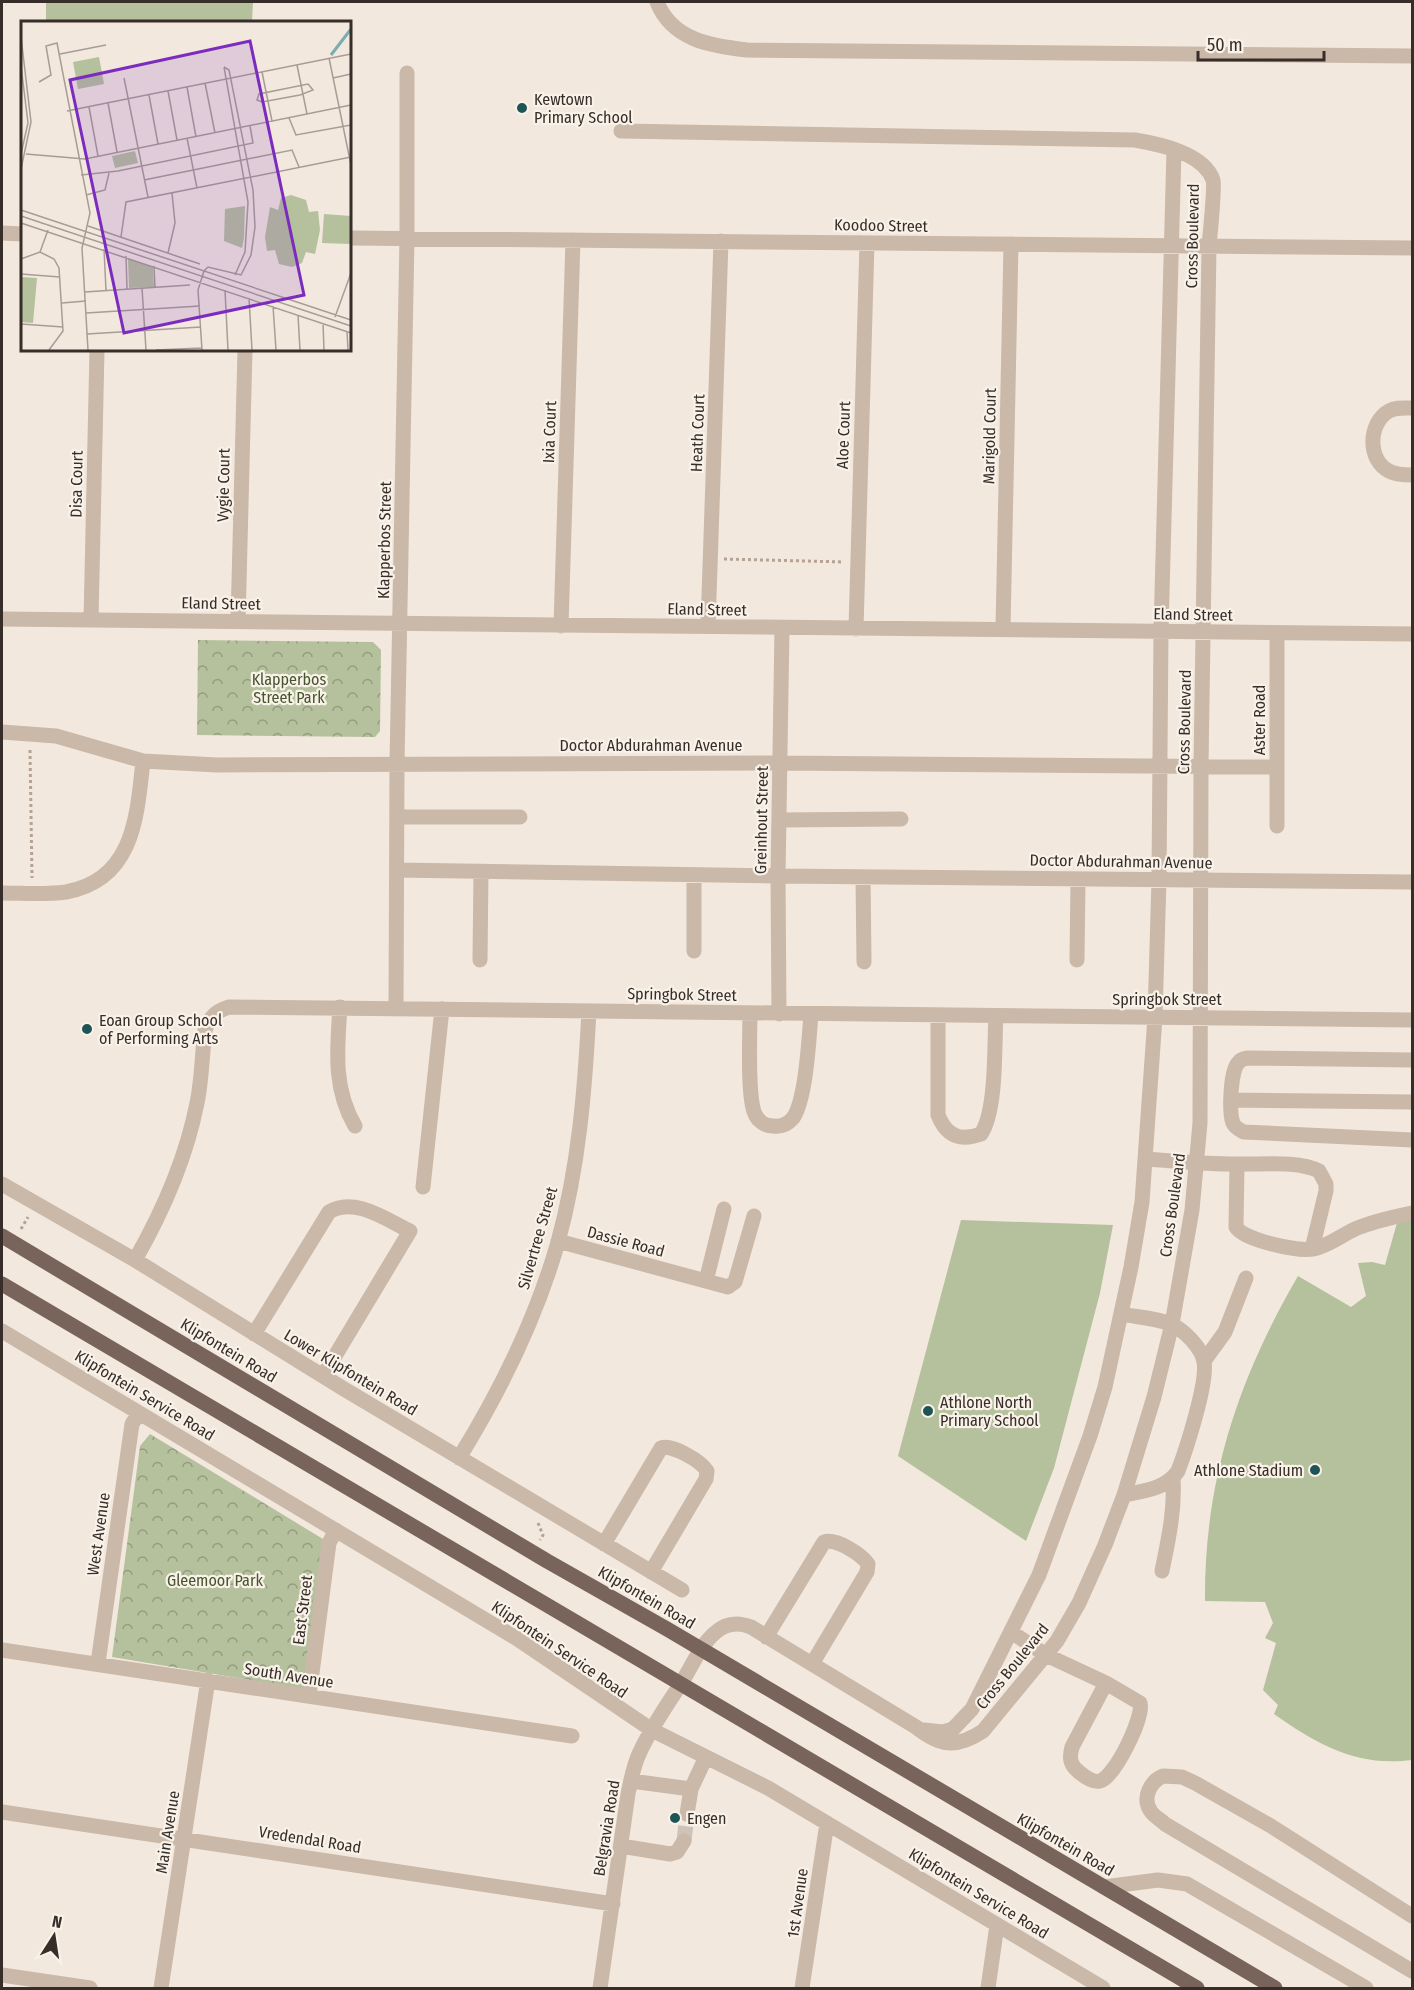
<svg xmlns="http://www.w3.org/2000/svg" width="1414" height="1990" viewBox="0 0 1414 1990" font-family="'Fira Sans Condensed',sans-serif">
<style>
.park{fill:url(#park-crowns)}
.pitch{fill:#b5c09d}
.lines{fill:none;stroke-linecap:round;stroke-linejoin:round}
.minor-tunnel{stroke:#cdc3b9;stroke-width:15;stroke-dasharray:15 8;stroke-linecap:butt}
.path{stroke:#b5a293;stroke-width:3;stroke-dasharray:3 3;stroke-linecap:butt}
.minor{stroke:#cab8a9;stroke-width:15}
.major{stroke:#78645a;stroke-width:15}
.poi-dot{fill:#1f5457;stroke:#f9f2e9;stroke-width:2}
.labels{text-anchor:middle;stroke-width:4.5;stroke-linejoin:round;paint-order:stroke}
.poi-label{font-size:16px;fill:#372d29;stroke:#f9f2e9;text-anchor:start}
.street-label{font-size:16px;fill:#372d29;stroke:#f9f2e9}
.park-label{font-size:16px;fill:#46552d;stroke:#f9f2e9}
.inset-river{fill:none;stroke:#7cacae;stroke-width:3}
.inset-road{fill:none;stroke:#a79d95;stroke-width:1.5}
.view{fill:#7b2cbf;fill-opacity:0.15;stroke:#7b2cbf;stroke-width:3}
.inset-edge{fill:none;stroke:#372d29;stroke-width:3}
</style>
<defs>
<pattern id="park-crowns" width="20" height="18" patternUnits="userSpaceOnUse" patternTransform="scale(1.5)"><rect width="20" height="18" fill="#b5c09d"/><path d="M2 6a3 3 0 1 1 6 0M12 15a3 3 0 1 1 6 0" fill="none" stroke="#949c80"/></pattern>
</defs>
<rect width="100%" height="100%" fill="#f2e8dd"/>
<path class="park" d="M198 640 373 642 381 650 380 731 375 737 197 735Z
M150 1434 323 1539 304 1689 112 1657 140 1446Z"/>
<path class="pitch" d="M46 2H253L252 22H46Z
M1412 1219V1760C1357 1767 1318 1745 1274 1714L1278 1705 1263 1690 1276 1643 1265 1638 1273 1623 1265 1602 1205 1601C1204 1481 1238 1379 1298 1276L1351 1307 1366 1296 1358 1263 1372 1262 1385 1265 1397 1223Z
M961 1220 1113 1225 1100 1293 1054 1468 1026 1541 898 1456Z"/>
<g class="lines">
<path class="minor-tunnel" d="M684 1841 687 1814"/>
<path class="path" d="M724 559 844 562
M30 750 32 878
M21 1229 28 1217
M538 1523 543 1535 540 1540"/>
<path class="minor" d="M657 2C672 40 711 46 747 50L1412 56
M2 233 22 234
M350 238 1412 248
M1412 408C1404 408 1396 407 1389 411 1368 423 1367 460 1389 471 1396 475 1405 475 1412 475
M2 619 1412 634
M91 620 97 350
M238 621 245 350
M561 626 573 240
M708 626 721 241
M856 629 867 243
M1003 629 1011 244
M2 732 56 736 143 761 217 765 780 763 1277 767V633
M1277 767V826
M397 817H520
M779 820 901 819
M397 870 778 876 1412 882
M863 877 864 962
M2 893C22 893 45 895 66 892 134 880 137 816 143 761
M694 951V875
M480 960 481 872
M1077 960 1078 879
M340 1007C337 1050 333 1088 355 1126
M396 1008 397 763 407 238V73
M750 1013C750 1034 747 1098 755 1114 758 1121 765 1126 773 1126 781 1127 788 1124 793 1118 806 1100 809 1038 811 1014
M779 1014 778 876 782 628
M938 1015V1115C946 1135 959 1142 981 1134 997 1110 994 1046 996 1016
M1412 1060 1247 1058C1246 1058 1240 1060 1239 1062 1230 1069 1229 1113 1233 1123 1235 1128 1240 1130 1244 1132L1412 1140
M1231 1100 1412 1102
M1146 1159C1176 1161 1206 1164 1235 1164 1260 1165 1297 1160 1319 1171L1326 1184V1191L1312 1249
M1237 1165 1236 1227C1243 1240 1299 1252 1313 1249 1327 1247 1342 1235 1355 1229 1373 1221 1393 1217 1412 1213
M2 1184 135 1260 344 1389 682 1590
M423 1187 442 1009
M558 1241 728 1287 735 1282 754 1216
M135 1260C163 1211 186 1159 197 1103 202 1079 202 1054 205 1030 210 1017 216 1011 229 1007L1412 1020
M706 1281 724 1209
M1121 1314C1136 1317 1156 1318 1171 1324 1184 1330 1202 1348 1204 1362 1208 1382 1186 1450 1178 1471 1166 1489 1144 1491 1124 1495
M2 1331 516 1638 652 1730 768 1788 1103 1988
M254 1334 329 1212C354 1196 387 1220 410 1231L323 1376
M1204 1361 1225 1332 1246 1278
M459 1458C501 1390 536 1319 558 1242 579 1166 585 1088 589 1011
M604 1544 661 1448C672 1444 701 1461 707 1471L706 1479 651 1572
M1162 1571C1168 1541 1175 1511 1173 1479
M1011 1632 1046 1655 1106 1683 1140 1703C1144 1717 1115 1777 1100 1781 1093 1783 1085 1777 1079 1772 1070 1765 1069 1758 1072 1747L1106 1683
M766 1637 824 1542C836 1538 861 1554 868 1564L867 1572 812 1664
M2 1650 572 1736
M98 1663 132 1424 139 1413
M309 1696 329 1543 336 1530
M924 1730 943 1732 953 1729 972 1709 1039 1575 1090 1436 1105 1387 1131 1267 1142 1202 1155 1017 1159 879 1161 631 1174 150
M631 1781 691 1789
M2 1812 613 1904
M687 1814 691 1789 706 1757
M621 1846 670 1854 677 1852 684 1841
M1104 1887 1158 1880 1187 1884 1366 1988
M1412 1916 1271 1826 1195 1783 1182 1777 1163 1776C1151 1781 1142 1797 1150 1810 1153 1816 1160 1819 1165 1824L1412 1971
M2 1975 90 1988
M161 1988 208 1680
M600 1988 628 1794C631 1780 633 1767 639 1754 650 1729 667 1705 682 1682 692 1666 701 1644 716 1632 726 1623 738 1622 751 1627L916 1727C940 1746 956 1749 983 1731L1057 1641 1079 1603 1105 1545 1124 1495 1154 1397 1172 1324 1192 1210 1200 1123 1201 766 1209 246C1210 235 1215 187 1213 180 1204 153 1159 144 1135 140L621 131
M802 1988 827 1823
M988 1988 997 1925"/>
<path class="major" d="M2 1236 547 1561 667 1629 1275 1988
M2 1284 1197 1988"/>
</g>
<g class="poi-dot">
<circle cx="522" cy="108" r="6"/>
<circle cx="87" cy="1029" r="6"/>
<circle cx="928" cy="1411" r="6"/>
<circle cx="1315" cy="1470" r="6"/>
<circle cx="675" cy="1818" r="6"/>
</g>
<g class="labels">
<g class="poi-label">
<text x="534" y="105">Kewtown<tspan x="534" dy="18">Primary School</tspan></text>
<text x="99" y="1026">Eoan Group School<tspan x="99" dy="18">of Performing Arts</tspan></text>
<text x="940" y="1408">Athlone North<tspan x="940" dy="18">Primary School</tspan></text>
<text x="1303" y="1476" text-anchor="end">Athlone Stadium</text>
<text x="687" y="1824">Engen</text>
</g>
<g class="street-label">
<text transform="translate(881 225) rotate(1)" y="6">Koodoo Street</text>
<text transform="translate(1192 236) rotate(-89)" y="6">Cross Boulevard</text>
<text transform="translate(549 432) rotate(-88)" y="6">Ixia Court</text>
<text transform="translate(697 433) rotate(-88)" y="6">Heath Court</text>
<text transform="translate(843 435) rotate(-88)" y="6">Aloe Court</text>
<text transform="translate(989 436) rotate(-89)" y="6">Marigold Court</text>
<text transform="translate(76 484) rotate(-89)" y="6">Disa Court</text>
<text transform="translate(223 485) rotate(-89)" y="6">Vygie Court</text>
<text transform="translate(384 540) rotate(-89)" y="6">Klapperbos Street</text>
<text transform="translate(221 603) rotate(1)" y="6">Eland Street</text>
<text transform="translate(707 609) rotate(1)" y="6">Eland Street</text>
<text transform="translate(1193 614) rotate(1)" y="6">Eland Street</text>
<text transform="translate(1259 720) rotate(-90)" y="6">Aster Road</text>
<text transform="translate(1184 722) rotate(-89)" y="6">Cross Boulevard</text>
<text x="651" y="751">Doctor Abdurahman Avenue</text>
<text transform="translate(761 820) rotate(-89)" y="6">Greinhout Street</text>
<text transform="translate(1121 861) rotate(1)" y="6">Doctor Abdurahman Avenue</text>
<text transform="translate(682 994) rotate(1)" y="6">Springbok Street</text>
<text x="1167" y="1005">Springbok Street</text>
<text transform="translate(1172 1205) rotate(-82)" y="6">Cross Boulevard</text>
<text transform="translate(537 1238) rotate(-74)" y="6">Silvertree Street</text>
<text transform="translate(626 1241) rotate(15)" y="6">Dassie Road</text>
<text transform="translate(229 1350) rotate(31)" y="6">Klipfontein Road</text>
<text transform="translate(351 1372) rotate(31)" y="6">Lower Klipfontein Road</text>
<text transform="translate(145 1395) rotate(31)" y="6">Klipfontein Service Road</text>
<text transform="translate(98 1534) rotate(-82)" y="6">West Avenue</text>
<text transform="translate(647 1597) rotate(30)" y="6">Klipfontein Road</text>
<text transform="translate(302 1610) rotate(-83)" y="6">East Street</text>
<text transform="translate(560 1649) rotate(34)" y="6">Klipfontein Service Road</text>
<text transform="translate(1012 1666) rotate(-51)" y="6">Cross Boulevard</text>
<text transform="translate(289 1675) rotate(9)" y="6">South Avenue</text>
<text transform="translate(606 1828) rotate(-81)" y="6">Belgravia Road</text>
<text transform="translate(167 1832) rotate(-81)" y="6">Main Avenue</text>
<text transform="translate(310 1839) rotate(9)" y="6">Vredendal Road</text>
<text transform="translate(1066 1844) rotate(30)" y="6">Klipfontein Road</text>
<text transform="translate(979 1893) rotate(31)" y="6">Klipfontein Service Road</text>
<text transform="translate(797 1903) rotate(-82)" y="6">1st Avenue</text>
</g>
<g class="park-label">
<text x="289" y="685">Klapperbos<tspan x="289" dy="18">Street Park</tspan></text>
<text x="215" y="1586">Gleemoor Park</text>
</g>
</g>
<g transform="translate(21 21)">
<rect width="330" height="330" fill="#f2e8dd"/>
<path d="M114 130 117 142 94 147 91 135ZM107 237 132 246 133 266 108 267Z" fill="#b5c09d"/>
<path d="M78 36 83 63 57 68 52 41ZM270 174 285 179 288 191 297 190 299 209 294 233 285 231 281 242 271 246 258 243 254 229 246 230 244 216 249 186 257 189 260 177ZM224 185 223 217 221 227 203 220 204 188ZM303 193 330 195 329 223 301 222ZM0 256 16 257 12 302 0 301Z" fill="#b5c09d"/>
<path class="inset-river" d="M310 34 330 8"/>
<path class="inset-road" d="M0 16 10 101 0 148M39 33 85 24M308 37 330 144M276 44 286 93M0 45 7 102 0 133M203 46 227 181 224 231 214 254M241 51 251 100M103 57 127 176M312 57 330 53M18 61 30 54 25 25 36 22 69 192 61 227 67 329M184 62 194 112M287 63 292 69 279 74 241 81 236 79 238 73ZM166 66 175 116M147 70 156 119M128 74 137 123M87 82 96 131M68 86 77 135M46 90 330 33M268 97 275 114 330 104M166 117 176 167M5 133 64 138 330 84M60 154 97 150 232 122 229 105M123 159 271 129 278 146M65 174 84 169 88 152M0 189 330 299M0 195 330 305M0 202 330 312M67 205 179 243M100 216 105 181 330 136M83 228 85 269M19 231 27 209M147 232 154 202 151 172M105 235 106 268M0 238 19 231 33 238 38 247 42 310 28 329M133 245 134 267M0 253 39 256M121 267 125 329M204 269 207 329M64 271 169 264M228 277 231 329M41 282 65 280M252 285 255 329M65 292 179 285M277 294 279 329M314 296 330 252M302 302 303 329M0 303 42 306M326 310 327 329M66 313 180 306M135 329 181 327M181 329 177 269 183 250 187 246 220 254 230 234 234 206 232 169 208 49 203 46"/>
<path class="view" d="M229 20 283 274 103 312 49 59Z"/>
<rect width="330" height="330" class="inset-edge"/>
</g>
<rect width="1414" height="1990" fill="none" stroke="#372d29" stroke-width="6"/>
<g transform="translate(54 1936) rotate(12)" stroke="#f9f2e9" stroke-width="4.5" paint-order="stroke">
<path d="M0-4.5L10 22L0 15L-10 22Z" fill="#372d29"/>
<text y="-9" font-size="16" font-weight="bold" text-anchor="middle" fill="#372d29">N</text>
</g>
<path d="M1198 51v9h126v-9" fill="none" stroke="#372d29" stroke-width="3"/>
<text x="1207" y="51" font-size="18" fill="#372d29" stroke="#f9f2e9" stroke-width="4.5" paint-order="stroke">50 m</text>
</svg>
